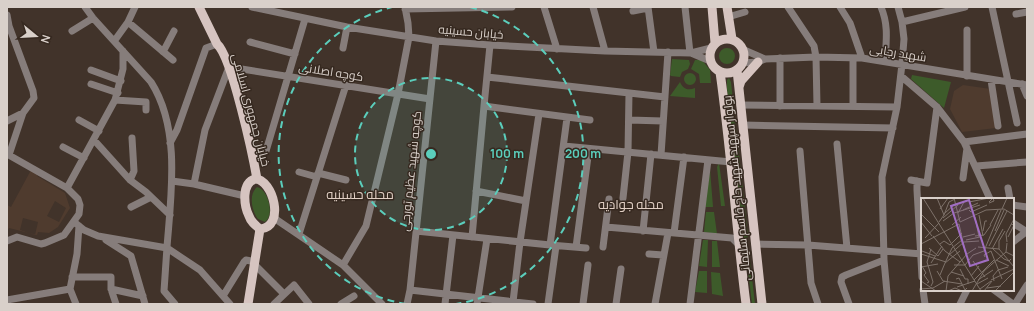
<svg xmlns="http://www.w3.org/2000/svg" width="1034" height="311" viewBox="0 0 1034 311" font-family="Manrope,Cairo,sans-serif">
<style>
.built{fill:#4f3b2e;fill-rule:evenodd}
.green{fill:#3d5b2a}
.lines{fill:none;stroke-linecap:round;stroke-linejoin:round}
.minor{stroke:#867d7b;stroke-width:7}
.major{stroke:#d6c4c0;stroke-width:9}
.ring{fill:none;stroke:#5bcebc;stroke-width:2;stroke-dasharray:7 5}
.labels{text-anchor:middle;stroke-width:3;stroke-linejoin:round;paint-order:stroke}
.street-label{font-size:12px;fill:#d9d0ca;stroke:#362920}
.neighbourhood-label{font-size:13px;fill:#e1cfc4;stroke:#362920}
.inset-road{fill:none;stroke:#7e726a;stroke-width:1}
.view{fill:#a16ec3;fill-opacity:0.15;stroke:#a16ec3;stroke-width:2}
.inset-edge{fill:none;stroke:#d9d0ca;stroke-width:2}
.centre{fill:#5bcebc;stroke:#362920;stroke-width:2}
.ring-label{font-size:12px;text-anchor:middle;font-weight:bold;fill:#5bcebc;stroke:#362920;stroke-width:3;stroke-linejoin:round;paint-order:stroke}
</style>
<rect width="100%" height="100%" fill="#41332a"/>
<path class="built" d="M963 85 991 89 996 128 962 132 950 109 954 91Z
M31 170 38 174 37 176 65 193 70 208 58 227 49 233 38 232 37 235 9 228 7 231V205L11 207ZM55 201 66 208 59 222 47 216ZM23 218 38 222 35 235 20 230Z"/>
<path class="green" d="M719 56a8 8 0 1 1 16 0a8 8 0 1 1-16 0Z
M672 59 689 60 690 64 688 69 682 72 680 77 671 76 670 75Z
M695 60H702L710 70 711 83H700L699 74 691 69Z
M684 79a6 6 0 1 1 12 0a6 6 0 1 1-12 0Z
M912 75 951 82 944 108 911 79Z
M729 78 731 82 748 236 746 240 744 238 727 89V80Z
M680 82C683 89 688 91 695 88V98L670 96Z
M719 163 725 206H721L717 167Z
M710 169 713 207H705Z
M257 187C268 189 275 215 265 222L258 219C252 211 248 195 257 187Z
M706 212H714L717 234 704 232Z
M703 240H708L707 267 699 266Z
M712 241H717L720 267H712Z
M747 250 749 251 755 304H752L746 254Z
M699 271H707V293L695 292Z
M711 272 720 273 723 296 712 294Z"/>
<g class="lines">
<path class="minor" d="M85 7 93 18 151 82C181 129 171 195 167 247 166 262 165 276 164 291L175 304
M252 7 347 27 436 41 490 45 605 51 691 53 711 48
M544 7 557 49
M593 7 605 51
M648 7 654 52
M685 7 690 53
M788 7 814 46 816 57 817 106
M840 7 850 23 862 58
M881 7C889 26 886 42 885 61
M992 7 1017 123
M405 9 512 7
M633 11 648 8
M1016 14 1027 12
M7 15 9 26 33 91 34 98 23 113 7 121
M728 17 745 12
M128 22 173 60
M902 22 965 7
M72 31 93 18
M115 40 128 22 135 7
M250 42 295 54
M343 48 347 27
M742 49 765 59
M163 52 174 31
M691 53 710 61
M853 58V106
M742 63 758 62 765 59 816 57 862 58 1027 85
M91 70 121 81
M901 76 937 107 964 142 990 199
M967 76V30
M487 77 665 97
M991 80 998 126
M91 84 118 93
M1022 84 1027 96
M115 100 146 102V110
M740 105 897 107
M484 106 590 120
M780 106V58
M79 120 99 131
M629 120 663 121
M743 125 893 128
M94 140 130 180 146 192 170 215
M964 142 1027 134
M170 143 177 130 206 48 217 44
M837 144 847 248
M564 146 731 162
M63 147 84 158
M800 151 811 283 818 304
M7 154 67 188 78 199 80 205 79 214 64 235 45 243 41 244 17 237 7 241
M9 155 23 113
M661 155 668 52
M254 158 266 151 305 19
M976 166 1027 162
M299 172 317 177
M318 173 346 180
M963 178 967 148
M130 180 134 171 132 138
M911 180 927 183 937 107
M172 181 194 184 245 196
M917 181V190L922 277
M194 184 205 130 229 67 430 99
M67 188 115 100 123 69V51
M1008 188 1010 199
M476 191 526 201
M623 198 628 152 629 93
M1013 205 1027 207
M131 207 151 197
M274 218 343 265 382 304
M74 222 84 230 98 236 167 248 200 270 230 304
M1013 223 1027 232
M606 227 732 238 739 245
M416 231 550 245 586 248
M643 231 651 154
M674 233 684 157
M299 234 346 85
M472 237 484 106 490 45
M106 240 131 256 145 304
M1013 242 1026 232
M755 244 808 245 922 254
M550 245 567 118
M576 247 589 149
M603 247 609 199
M649 254 663 255
M255 265 284 294
M343 265 366 226 398 94 409 37 408 23 405 7
M72 277H111V289L116 304
M111 289 143 296
M410 290 533 304
M923 290 925 304
M994 290 1013 304
M223 296 244 262 246 260 251 261
M7 300 70 289
M513 302 520 242 539 114
M76 304 70 289 77 254 79 226
M274 304 294 285 309 304
M341 304 354 296
M407 304 410 290 436 41
M445 304 453 235
M477 304 487 239
M548 304 556 246
M583 304 588 265
M616 304 621 269
M655 304 668 233
M690 304 708 160
M849 304 841 282 842 277 846 275 884 260
M888 304 884 260 882 177 897 107 902 64 904 39 902 22 898 7
M960 304 967 290
M1015 304 1027 285"/>
<path class="major" d="M199 7 217 44C232 57 253 156 257 179
M712 7 715 43
M727 7 732 39
M710 56a17 17 0 1 1 34 0a17 17 0 1 1-34 0Z
M737 70 762 304
M720 72C731 149 736 227 746 304
M739 87 741 81 758 62
M255 179C273 179 286 227 260 229 255 225 251 222 249 216 244 206 241 183 255 179Z
M248 304 260 229"/>
</g>
<circle cx="431" cy="154" r="76" fill="#5bcebc" fill-opacity=".12"/>
<g class="ring">
<circle cx="431" cy="154" r="76"/>
<path d="M406 304A152 152 0 0 1 392 7M470 7A152 152 0 0 1 456 304"/>
</g>
<g class="labels">
<g class="street-label">
<text transform="translate(471 32) rotate(5)" y="4">خیابان حسینیه</text>
<text transform="translate(898 53) rotate(9)" y="4">شهید رجایی</text>
<text transform="translate(331 72) rotate(9)" y="4">کوچه اصلانی</text>
<text transform="translate(251 110) rotate(75)" y="4">خیابان جمهوری اسلامی</text>
<text transform="translate(411 171) rotate(-84)" y="4">کوچه شهید عظیم تورجی</text>
<text transform="translate(737 188) rotate(-96)" y="4">بولوار سپهبد شهید حاج قاسم سلیمانی</text>
</g>
<g class="neighbourhood-label">
<text x="360" y="199">محله حسینیه</text>
<text x="631" y="209">محله جوادیه</text>
</g>
</g>
<g transform="translate(921 198)">
<rect width="93" height="93" fill="#41332a"/>
<path class="inset-road" d="M2 0 60 93M16 0 23 17 18 24M33 0 39 24M48 4 68 0M68 4 72 0 73 3 68 5M19 11 27 0M81 11 86 0M42 12 57 5M48 12 50 14 66 7M24 15 34 6M37 15 43 4M0 16 18 34M23 17 28 4 34 1M58 17 62 38M54 19 58 39M22 20 37 7M22 23 33 15 59 7M0 24 11 38M39 24 65 12 83 11 93 17M38 26 45 57M31 27 40 19M69 27 77 12M62 33 64 23H66M74 33 83 12M12 38 24 53 39 64M54 38 63 37 70 27M42 39 54 36M87 39 93 27 90 26M4 40 18 25M45 42 59 39M86 44 85 36 93 21M86 45 85 54 93 58M0 46 38 26M19 46 23 43 29 47 41 35M68 48 86 13M57 49 78 51 93 69M8 50 17 58 22 51M10 51 6 64 12 84 10 88M71 51 82 31M72 51 83 61 88 63 90 61M78 51V43L84 33M1 53 14 58M0 56 25 64M28 57 43 44 58 43M64 59 63 57 70 53 81 81M75 62 88 68M52 63 64 79M10 65 21 48M24 65 31 50 41 42M33 67H44L52 57 63 53 80 12M1 68 5 75 3 77 8 84 6 85M0 69 17 66M39 71 44 81H47V86M16 73 22 83 41 86M30 74 43 78M19 77 24 65 39 53M50 78 58 68M35 81 38 80 44 92 46 90M53 82 73 62M57 82 72 72M70 82 93 71M0 83 15 93M73 83 72 78 77 72 87 69M56 86 67 80M36 89 54 83M66 90 80 88M0 91 12 90 24 83M59 91 70 83M25 93 27 78 46 56 55 50M27 93 34 90 41 93M51 93 63 73 85 54M63 93 71 83M74 93 93 74"/>
<path class="view" d="M48 2 67 62 49 68 30 8Z"/>
<rect width="93" height="93" class="inset-edge"/>
</g>
<circle cx="431" cy="154" r="6" class="centre"/>
<g class="ring-label">
<text x="507" y="158">100 m</text>
<text x="583" y="158">200 m</text>
</g>
<rect width="1034" height="311" fill="none" stroke="#d9d0ca" stroke-width="16"/>
<g transform="translate(36 36) rotate(108)" stroke="#362920" stroke-width="3" paint-order="stroke">
<path d="M0-3L7 15L0 10L-7 15Z" fill="#d9d0ca"/>
<text y="-6" font-size="11" font-weight="bold" text-anchor="middle" fill="#d9d0ca">N</text>
</g>
</svg>
